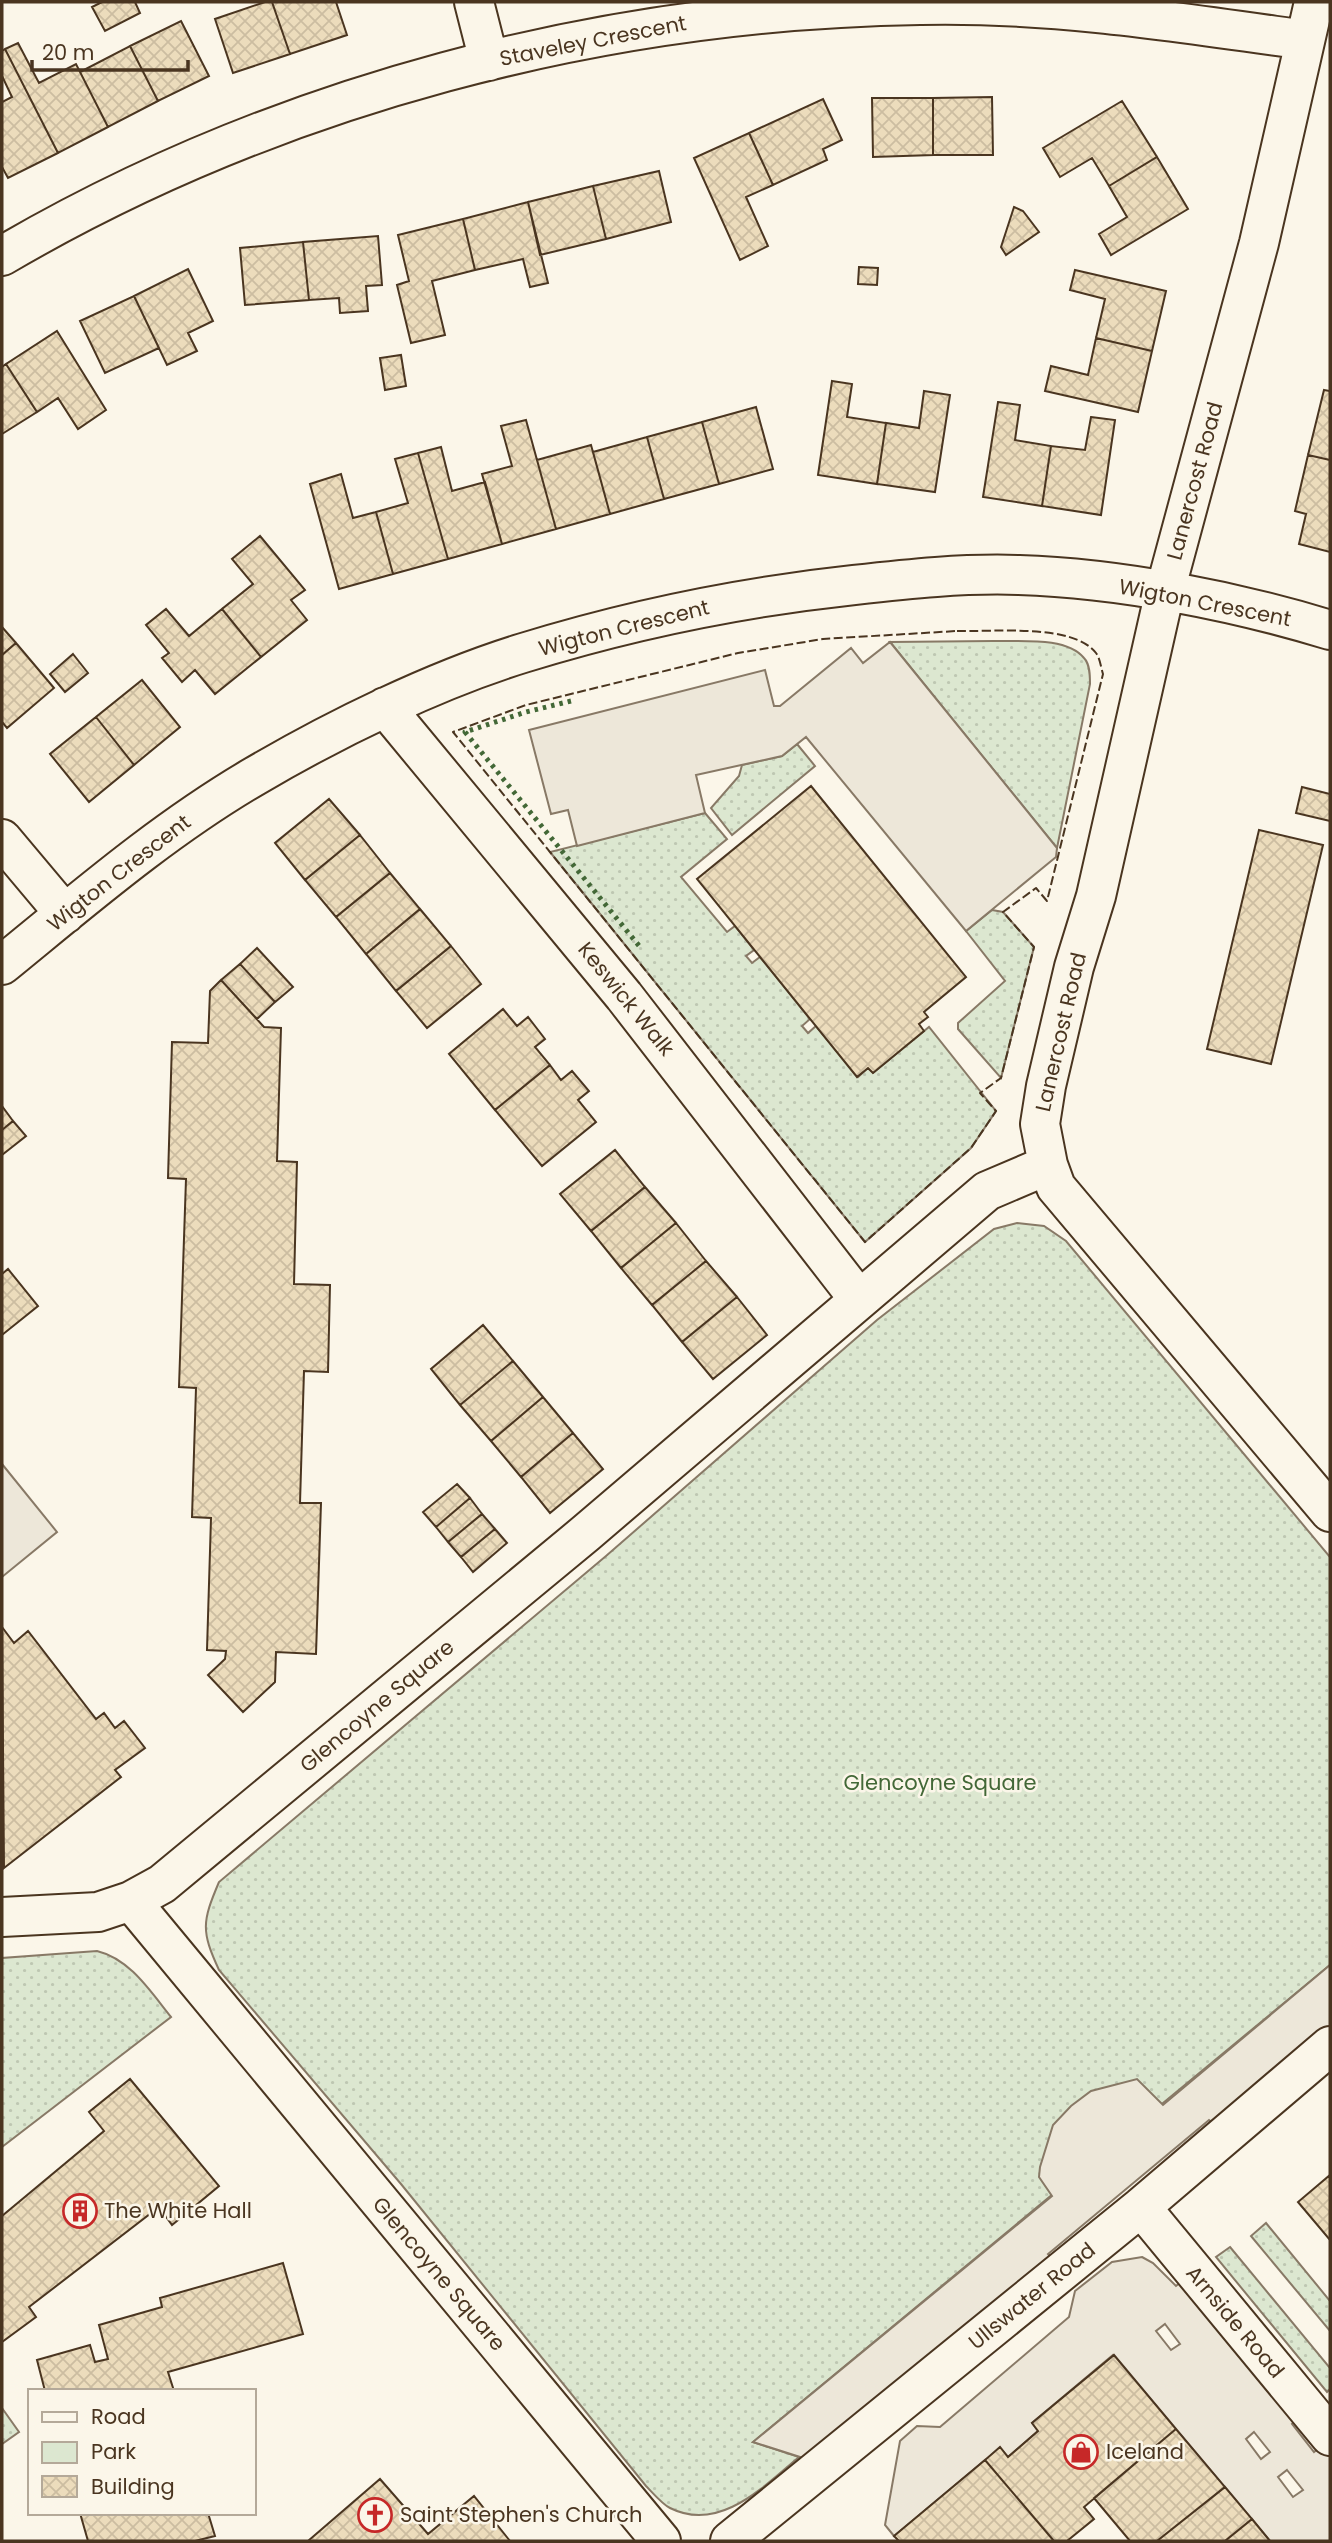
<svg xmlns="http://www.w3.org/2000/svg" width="1332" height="2543" viewBox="0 0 1332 2543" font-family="Poppins,sans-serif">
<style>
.green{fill:url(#green-dots);stroke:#887966;stroke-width:2}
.parking{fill:#ede7d9;stroke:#887966;stroke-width:2;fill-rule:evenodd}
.building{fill:url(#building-cross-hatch);stroke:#4a3520;stroke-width:2}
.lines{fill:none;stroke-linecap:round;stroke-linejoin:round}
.minor-casing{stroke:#4a3520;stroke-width:42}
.minor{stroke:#fbf6e9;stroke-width:38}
.hedge{stroke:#436837;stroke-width:5;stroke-dasharray:3.5 5;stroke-linecap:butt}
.fence{stroke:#4a3520;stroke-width:2;stroke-dasharray:9 3.5;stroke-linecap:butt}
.labels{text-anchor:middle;stroke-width:5;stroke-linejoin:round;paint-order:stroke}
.street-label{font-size:21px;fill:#4a3520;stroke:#fbf6e9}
.park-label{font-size:21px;fill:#436837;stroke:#fbf6e9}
.poi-label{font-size:21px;fill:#4a3520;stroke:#fbf6e9;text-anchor:start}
</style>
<defs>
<pattern id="green-dots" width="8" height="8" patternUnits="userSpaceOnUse" patternTransform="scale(1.75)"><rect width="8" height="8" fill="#dce7d0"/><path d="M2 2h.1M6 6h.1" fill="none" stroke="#bec7b2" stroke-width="1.8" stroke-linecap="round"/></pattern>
<pattern id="building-cross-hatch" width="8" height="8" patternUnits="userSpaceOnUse" patternTransform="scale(1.75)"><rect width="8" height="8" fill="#ecdcbc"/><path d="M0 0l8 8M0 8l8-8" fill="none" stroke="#ccbda1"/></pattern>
</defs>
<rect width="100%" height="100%" fill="#fbf6e9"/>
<path class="green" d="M993 641C1019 642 1066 636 1084 658 1090 664 1090 676 1090 684L1057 848 890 642Z
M797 744 815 766 732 835 711 808 739 776 742 765 782 756Z
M705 813 727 839 681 877 727 932 735 926 754 950 746 956 752 963 760 957 810 1019 802 1026 808 1033 816 1026 858 1077 868 1068 873 1073 929 1027 996 1111 971 1148 865 1242 550 852Z
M992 910 1003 912 1034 947 1001 1078 958 1029V1023L1005 981 966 931Z
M1017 1223 1044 1226 1066 1241 1330 1557V1965L753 2442 799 2457C764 2486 720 2533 670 2508 662 2504 653 2493 646 2486L401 2184 219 1970C201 1931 202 1922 219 1882L606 1556 877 1320 994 1229Z
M97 1951C130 1959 150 1991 171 2017L2 2147V1958Z
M1266 2223 1330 2301V2331L1251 2236Z
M1230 2247 1330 2368V2389L1327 2392 1216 2257Z
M2 2408 19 2432 2 2444Z"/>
<path class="parking" d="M890 642 1057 848 1056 857 966 931 806 737 782 756 696 775 705 813 577 846 568 810 551 814 529 730 765 670 774 706H780L851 648 863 663Z
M2 1464 57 1532 2 1577Z
M1330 1965V2046L1226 2134 1209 2120 1048 2254 1063 2270 822 2464 753 2442 1052 2196 1039 2177 1040 2167 1053 2125 1071 2106 1091 2091 1137 2079 1163 2105Z
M1142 2257 1153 2263 1176 2286 1193 2272 1308 2410 1292 2424 1314 2452 1330 2439V2541H1270L1113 2355 1032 2423 1038 2431 1008 2457 1000 2448 894 2536 885 2525 900 2441 917 2426 940 2427 1069 2317 1075 2291 1112 2262ZM1165 2324 1180 2344 1171 2350 1156 2331ZM1254 2432 1270 2452 1261 2459 1246 2439ZM1287 2470 1303 2490 1293 2497 1278 2477Z"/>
<path class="building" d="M102 2H135L140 13 105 31 92 7Z
M265 2H272L290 54 233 73 215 19Z
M272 2H336L347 35 290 54Z
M181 21 209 76 158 101 130 46Z
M18 43 39 83 76 64 108 127 58 153 5 49Z
M130 46 158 101 108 127 80 72Z
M5 49 58 153 8 178 2 167V102L12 97 2 76V51Z
M992 97 993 155H933V98Z
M872 98H933V155L873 157Z
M823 99 842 140 823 149 827 160 773 185 749 133Z
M1122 101 1157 157 1109 186 1092 158 1060 177 1043 148Z
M749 133 773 185 746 197 768 246 740 260 694 158Z
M1157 157 1188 209 1111 255 1099 234 1127 217 1109 186Z
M659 171 671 222 606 239 593 186Z
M593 186 606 239 540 255 528 202Z
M528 202 548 283 530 287 523 259 475 270 463 219Z
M1014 207 1023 211 1039 232 1006 255 1001 247Z
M463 219 475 270 432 281 445 335 411 343 397 285 409 281 398 235Z
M378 236 382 285 366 286 368 311 340 313 339 298 309 300 303 242Z
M303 242 309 300 245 305 240 248Z
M859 267 878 268 877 285 858 284Z
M188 269 213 321 188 333 197 351 167 365 134 296Z
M1075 270 1166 291 1152 351 1096 338 1105 299 1070 290Z
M134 296 159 348 105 373 80 321Z
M57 331 106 410 78 429 58 398 37 412 6 364Z
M1096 338 1152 351 1138 412 1045 391 1051 366 1088 375Z
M401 355 406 386 385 390 380 358Z
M6 364 37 412 2 434V367Z
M832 381 852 384 847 417 886 423 877 484 818 475Z
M1324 390 1330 391V460L1308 455Z
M924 391 950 395 935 492 877 484 886 423 919 428Z
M998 402 1020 405 1015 440 1051 446 1042 506 983 497Z
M756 407 773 469 719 484 702 422Z
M1091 417 1115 420 1101 515 1042 506 1051 446 1085 450Z
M526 420 556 529 502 544 482 474 512 466 501 426Z
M702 422 719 484 664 499 647 437Z
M647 437 664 499 610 514 593 452Z
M591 445 610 514 556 529 537 460Z
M441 447 452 491 485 482 502 544 448 559 418 453Z
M418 453 448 559 393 574 376 512 408 503 395 459Z
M1308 455 1330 460V552L1299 544 1306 514 1295 511Z
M341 474 353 518 376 512 393 574 339 589 310 484Z
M260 536 305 590 291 600 307 620 261 657 222 609 253 584 232 559Z
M166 609 189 636 222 609 261 657 215 694 195 670 182 682 162 658 169 653 146 625Z
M2 627 16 643 2 655Z
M16 643 54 688 7 728 2 722V655Z
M73 654 88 673 65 692 50 674Z
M142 680 180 727 134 765 96 717Z
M96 717 134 765 89 802 50 754Z
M811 786 966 977 924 1012 928 1017 919 1024 924 1031 873 1073 868 1068 857 1077 697 879Z
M1302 787 1330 794V821L1296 813Z
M329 799 360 835 305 880 275 843Z
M1259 830 1323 845 1271 1064 1207 1049Z
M360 835 390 873 336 917 305 880Z
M390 873 420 909 366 954 336 917Z
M420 909 451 946 396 991 366 954Z
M451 946 481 984 427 1028 396 991Z
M257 948 293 987 275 1002 240 964Z
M240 964 275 1002 257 1019 221 980Z
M221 980 264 1027 281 1028 277 1161 297 1162 294 1284 330 1285 328 1372 304 1371 300 1503H321L316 1654 276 1652 275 1682 243 1712 208 1675 225 1659 226 1651 207 1650 211 1518 192 1517 196 1388 179 1387 186 1179 168 1178 172 1042 208 1043 210 991Z
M503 1009 517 1026 528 1017 545 1039 535 1047 550 1065 495 1110 449 1054Z
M550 1065 561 1080 572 1071 589 1091 578 1100 596 1122 542 1166 495 1110Z
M2 1106 13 1121 2 1130Z
M13 1121 26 1136 2 1155V1130Z
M615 1150 645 1187 591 1231 560 1194Z
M645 1187 676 1223 621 1268 591 1231Z
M676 1223 706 1261 652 1305 621 1268Z
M706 1261 737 1297 682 1342 652 1305Z
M8 1269 38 1306 2 1335V1274Z
M737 1297 767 1335 713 1379 682 1342Z
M483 1325 513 1361 460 1405 431 1369Z
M513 1361 543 1397 491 1441 460 1405Z
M543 1397 573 1433 521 1477 491 1441Z
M573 1433 603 1469 550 1513 521 1477Z
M457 1484 470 1498 436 1527 423 1512Z
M470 1498 482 1514 448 1542 436 1527Z
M482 1514 495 1529 461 1557 448 1542Z
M495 1529 507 1543 473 1572 461 1557Z
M2 1627 14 1643 28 1631 96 1719 104 1713 115 1728 124 1721 145 1748 115 1770 121 1777 4 1868Z
M130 2079 219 2186 172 2225 159 2207 29 2307 36 2317 2 2342V2216L104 2131 89 2112Z
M1330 2175V2240L1298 2202Z
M283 2263 303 2334 168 2372 174 2391H45L37 2360 90 2345 95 2362 108 2359 99 2325 162 2307 160 2298Z
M1114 2355 1176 2429 1084 2507 1094 2519 1067 2541H1054L985 2460 1000 2447 1008 2457 1038 2431 1032 2423Z
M1176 2429 1225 2487 1157 2541H1130L1094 2498Z
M985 2460 1054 2541H899L894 2536Z
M380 2479 428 2534 474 2496 510 2541H308Z
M1225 2487 1252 2519 1225 2541H1157Z
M80 2513H208L215 2536 195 2541H88Z
M1252 2519 1270 2541H1225Z"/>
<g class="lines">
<g class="minor-casing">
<path id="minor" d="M474 2 489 61
M2 256C277 95 602 10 920 5 1049 2 1177 22 1305 40
M385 707 624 996 858 1298
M2 839 65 914
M2 965C83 899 164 829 255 776 335 729 435 680 523 653 630 620 742 597 854 585 908 579 964 573 1019 575 1119 578 1235 601 1330 630
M1048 1165 1040 1124 1046 1086 1074 967 1096 896 1165 591 1259 243 1314 2
M2 1917 98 1912 131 1901
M1141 2207 1330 2436
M661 2541 131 1901 162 1884 586 1533 987 1191 1048 1165 1056 1187 1330 1512
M730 2541 1141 2207 1330 2046"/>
</g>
<use href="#minor" class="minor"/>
<path class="hedge" d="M571 701 526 712 465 732 640 947"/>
<path class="fence" d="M957 631C992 632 1073 623 1096 653 1100 658 1101 668 1103 674L1047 901 1036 888 1003 912 1034 947 1001 1078 980 1093 996 1111 971 1148 865 1242 453 732 526 705 738 653 823 639Z"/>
</g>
<defs>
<g id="building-ring" transform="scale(1.75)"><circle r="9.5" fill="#fbf6e9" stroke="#c62828" stroke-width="1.5"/><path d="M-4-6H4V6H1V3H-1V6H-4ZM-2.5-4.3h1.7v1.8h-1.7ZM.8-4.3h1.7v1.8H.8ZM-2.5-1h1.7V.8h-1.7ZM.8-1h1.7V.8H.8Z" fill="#c62828"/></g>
<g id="shop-ring" transform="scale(1.75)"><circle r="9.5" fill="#fbf6e9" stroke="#c62828" stroke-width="1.5"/><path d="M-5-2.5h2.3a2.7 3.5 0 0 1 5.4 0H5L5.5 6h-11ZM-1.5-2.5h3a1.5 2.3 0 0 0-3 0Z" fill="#c62828"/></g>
<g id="church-ring" transform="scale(1.75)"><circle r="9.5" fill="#fbf6e9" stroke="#c62828" stroke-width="1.5"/><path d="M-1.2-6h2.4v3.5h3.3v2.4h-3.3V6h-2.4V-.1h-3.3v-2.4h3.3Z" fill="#c62828"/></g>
</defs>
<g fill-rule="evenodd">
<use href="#building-ring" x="80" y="2211"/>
<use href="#shop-ring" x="1081" y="2452"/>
<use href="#church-ring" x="375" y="2515"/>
</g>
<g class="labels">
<g class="street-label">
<text transform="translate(593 41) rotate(-11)" y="7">Staveley Crescent</text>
<text transform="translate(1195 481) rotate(-75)" y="7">Lanercost Road</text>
<text transform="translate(1205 603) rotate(11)" y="7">Wigton Crescent</text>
<text transform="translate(624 628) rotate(-14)" y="7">Wigton Crescent</text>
<text transform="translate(119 873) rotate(-38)" y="7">Wigton Crescent</text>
<text transform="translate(626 999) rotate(51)" y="7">Keswick Walk</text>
<text transform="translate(1061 1032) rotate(-77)" y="7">Lanercost Road</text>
<text transform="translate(377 1706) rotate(-40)" y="7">Glencoyne Square</text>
<text transform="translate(439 2274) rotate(50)" y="7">Glencoyne Square</text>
<text transform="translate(1032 2296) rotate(-39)" y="7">Ullswater Road</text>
<text transform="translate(1235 2322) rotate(50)" y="7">Arnside Road</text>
</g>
<g class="park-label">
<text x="940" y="1790">Glencoyne Square</text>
</g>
<g class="poi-label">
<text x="104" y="2218">The White Hall</text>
<text x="1106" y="2459">Iceland</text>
<text x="400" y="2522">Saint Stephen's Church</text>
</g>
</g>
<rect width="1332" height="2543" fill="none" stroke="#4a3520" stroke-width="7"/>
<rect x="28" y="2389" width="228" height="126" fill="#fbf6e9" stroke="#b4a999" stroke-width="2"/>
<rect x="42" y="2412" width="35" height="10" fill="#fbf6e9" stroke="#b4a999" stroke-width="2"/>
<text x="91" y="2424" font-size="21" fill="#4a3520">Road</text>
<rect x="42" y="2442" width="35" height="21" fill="#dce7d0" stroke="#b4a999" stroke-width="2"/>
<text x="91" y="2459" font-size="21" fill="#4a3520">Park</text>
<rect x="42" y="2476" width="35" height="21" fill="url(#building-cross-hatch)" stroke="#b4a999" stroke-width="2"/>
<text x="91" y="2494" font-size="21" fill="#4a3520">Building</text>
<path d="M32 60v10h156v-10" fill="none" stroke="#4a3520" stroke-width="3.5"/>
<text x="42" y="60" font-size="21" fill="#4a3520" stroke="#fbf6e9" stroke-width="5" paint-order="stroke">20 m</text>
</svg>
